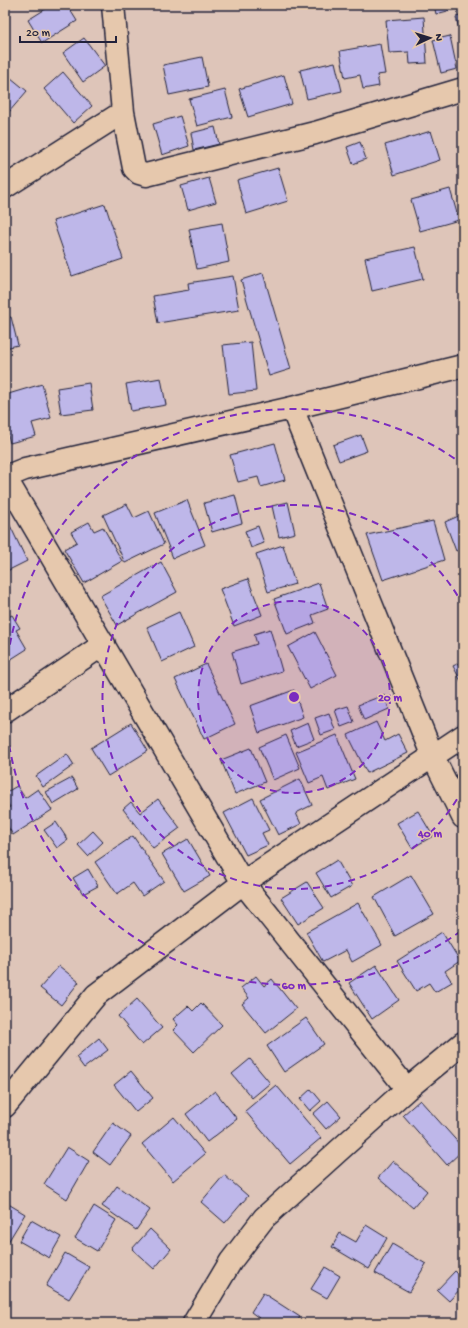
<svg xmlns="http://www.w3.org/2000/svg" width="468" height="1328" viewBox="0 0 468 1328" font-family="'Gochi Hand',sans-serif">
<style>
.building{fill:#beb7e9;stroke:#22223b}
.lines{fill:none;stroke-linecap:round;stroke-linejoin:round}
.minor-casing{stroke:#22223b;stroke-width:25}
.minor{stroke:#e6c8ad;stroke-width:22}
.ring{fill:none;stroke:#7b2cbf;stroke-width:2;stroke-dasharray:7 5}
.centre{fill:#7b2cbf;stroke:#e6c8ad;stroke-width:2}
.ring-label{font-size:12px;text-anchor:middle;font-weight:bold;fill:#7b2cbf;stroke:#e6c8ad;stroke-width:3;stroke-linejoin:round;paint-order:stroke}
</style>
<rect width="100%" height="100%" fill="#dec5b9"/>
<filter id="ink" filterUnits="userSpaceOnUse"><feTurbulence type="fractalNoise" baseFrequency=".025" numOctaves="2"/><feDisplacementMap in="SourceGraphic" scale="8" xChannelSelector="R" yChannelSelector="G"/><feConvolveMatrix kernelMatrix="1 2 1 2 8 2 1 2 1" color-interpolation-filters="sRGB"/></filter>
<g filter="url(#ink)">
<path class="building" d="M52 5H67L77 21 42 43 28 20Z
M285 5H303L286 9Z
M434 5H463V7L436 14Z
M463 15V46L456 17Z
M424 17 427 63 410 64 409 52 389 53 386 20Z
M450 36 457 69 441 73 433 40Z
M84 38 105 66 83 82 63 53Z
M380 44 385 74 377 75 379 86 363 89 360 75 345 78 340 51Z
M202 57 208 87 169 95 163 65Z
M335 62 342 91 307 99 300 70Z
M63 72 92 106 73 123 44 89Z
M5 73 27 91 9 112 5 109Z
M284 75 292 104 248 117 239 89Z
M225 90 232 117 197 126 189 99Z
M180 116 189 146 162 155 153 124Z
M215 127 219 144 194 150 191 133Z
M431 131 440 160 394 175 385 145Z
M360 142 366 159 353 164 347 147Z
M278 168 288 201 246 214 237 180Z
M209 178 216 202 188 210 181 186Z
M450 189 459 220 420 231 411 200Z
M105 204 123 259 72 276 53 221Z
M222 223 229 262 197 269 189 229Z
M415 247 423 279 372 291 365 258Z
M263 273 291 369 269 376 241 280Z
M233 276 239 310 158 323 153 296 189 290 188 283Z
M11 317 18 345 5 348V318Z
M251 342 256 391 229 394 223 345Z
M161 378 166 405 131 411 126 384Z
M89 383 93 410 61 414 57 388Z
M42 384 51 418 32 423 36 436 10 443 5 424V395Z
M361 435 367 451 339 461 333 445Z
M275 443 285 480 261 487 258 477 238 482 230 455Z
M235 495 242 523 212 532 204 503Z
M187 500 205 545 173 558 155 513Z
M288 502 295 533 279 537 272 506Z
M127 504 134 518 149 511 164 544 125 563 103 515Z
M463 514V548L456 551 445 522Z
M5 515 27 561 5 572Z
M433 521 444 560 383 580 367 535Z
M89 522 94 531 103 527 122 561 84 583 64 549 77 542 71 532Z
M258 526 264 543 251 548 245 531Z
M283 545 295 584 268 592 256 554Z
M161 562 177 592 117 625 100 596Z
M248 579 262 615 234 626 220 589Z
M319 583 328 609 312 615 315 623 287 634 274 599Z
M5 612 8 617 12 615 20 628 16 630 27 649 5 663Z
M179 612 194 647 162 662 147 627Z
M270 629 282 671 241 684 232 652 257 644 254 634Z
M315 632 337 675 310 689 288 647Z
M463 661V685L453 666Z
M206 664 235 724 204 739 175 679Z
M294 690 303 717 259 733 250 706Z
M384 695 389 709 364 720 358 705Z
M348 706 354 722 341 727 335 710Z
M329 713 335 730 321 735 315 718Z
M376 722 385 741 398 734 408 753 367 773 348 735Z
M131 723 148 751 108 776 91 748Z
M308 723 314 739 296 746 290 731Z
M286 735 300 768 273 780 259 747Z
M337 735 355 779 328 790 323 777 309 783 296 752Z
M251 748 265 782 235 794 221 760Z
M67 754 74 765 43 787 36 776Z
M72 778 78 789 53 804 46 792Z
M300 779 312 805 296 813 301 824 278 835 260 799Z
M17 786 25 798 38 789 52 810 13 835 5 822V810L10 807 5 799V793Z
M253 798 269 830 262 833 268 845 246 855 224 813Z
M158 799 180 828 153 848 123 809 131 802 140 813Z
M418 811 433 836 412 848 397 823Z
M56 822 68 840 57 848 44 830Z
M93 831 103 842 88 856 78 845Z
M133 836 164 881 142 896 133 883 117 894 95 862Z
M188 839 210 876 184 891 162 854Z
M337 860 352 886 331 898 316 873Z
M88 869 98 886 83 894 73 878Z
M411 875 434 914 395 936 374 897Z
M307 882 324 908 298 924 281 898Z
M358 903 382 945 352 962 346 950 323 962 306 932Z
M442 932 460 961 445 971 452 982 435 992 429 983 416 991 397 961Z
M376 965 399 1000 372 1019 349 983Z
M59 966 79 982 61 1005 40 988Z
M256 976 264 986 272 979 296 1009 266 1033 242 1004 249 998 241 988Z
M137 999 162 1028 142 1045 118 1016Z
M201 1003 222 1025 194 1052 173 1030 178 1025 173 1019 188 1006 193 1011Z
M306 1018 324 1044 284 1072 267 1046Z
M99 1038 108 1050 84 1068 76 1057Z
M250 1059 270 1083 252 1098 232 1074Z
M131 1071 153 1098 136 1112 114 1085Z
M276 1085 321 1138 290 1164 245 1111Z
M311 1089 321 1101 310 1111 300 1099Z
M215 1091 237 1119 207 1142 186 1114Z
M420 1100 463 1148V1150L447 1165 403 1115Z
M328 1101 341 1116 326 1129 313 1114Z
M174 1117 205 1154 173 1181 142 1144Z
M113 1123 131 1136 110 1165 93 1152Z
M67 1147 89 1161 67 1199 44 1184Z
M393 1161 427 1191 413 1208 378 1178Z
M224 1175 248 1196 225 1223 201 1202Z
M117 1186 150 1210 136 1230 102 1206Z
M5 1202 25 1214 8 1242 5 1240Z
M94 1206 116 1220 97 1251 75 1238Z
M31 1220 61 1237 49 1258 19 1241Z
M366 1225 387 1238 369 1269 332 1247 340 1233 356 1242Z
M150 1229 171 1249 154 1269 132 1249Z
M392 1244 426 1264 409 1292 375 1273Z
M65 1253 89 1267 69 1299 46 1286Z
M325 1267 340 1276 327 1298 311 1289Z
M455 1271 463 1278V1286L449 1301 437 1290Z
M263 1293 300 1317 296 1323H256L259 1318 251 1312Z"/>
<g class="lines">
<g class="minor-casing">
<path id="minor" d="M113 5 123 112 134 168 139 173 146 175 315 133 463 89
M5 187 123 112
M292 408 433 757 463 817
M5 477 243 883 407 1089
M5 477 25 469 292 408 463 366
M5 711 104 644
M5 1106 96 995 251 877 463 736
M194 1323 231 1261 264 1218 407 1089 463 1043"/>
</g>
<use href="#minor" class="minor"/>
</g>
</g>
<circle cx="294" cy="697" r="96" fill="#7b2cbf" fill-opacity=".12"/>
<g class="ring">
<circle cx="294" cy="697" r="96"/>
<path d="M463 789A192 192 0 1 1 463 605"/>
<path d="M461 931A288 288 0 1 1 461 463"/>
</g>
<circle cx="294" cy="697" r="6" class="centre"/>
<g class="ring-label">
<text x="390" y="701">20 m</text>
<text x="430" y="837">40 m</text>
<text x="294" y="989">60 m</text>
</g>
<rect width="468" height="1328" fill="none" stroke="#e6c8ad" stroke-width="20"/>
<rect x="10" y="10" width="448" height="1308" fill="none" stroke="#22223b" stroke-width="1.5" filter="url(#ink)"/>
<g transform="translate(430 38) rotate(86)" stroke="#e6c8ad" stroke-width="3" paint-order="stroke">
<path d="M0-3L7 15L0 10L-7 15Z" fill="#22223b"/>
<text y="-6" font-size="11" font-weight="bold" text-anchor="middle" fill="#22223b">N</text>
</g>
<path d="M20 36v6h96v-6" fill="none" stroke="#22223b" stroke-width="2"/>
<text x="26" y="36" font-size="12" fill="#22223b" stroke="#e6c8ad" stroke-width="3" paint-order="stroke">20 m</text>
</svg>
